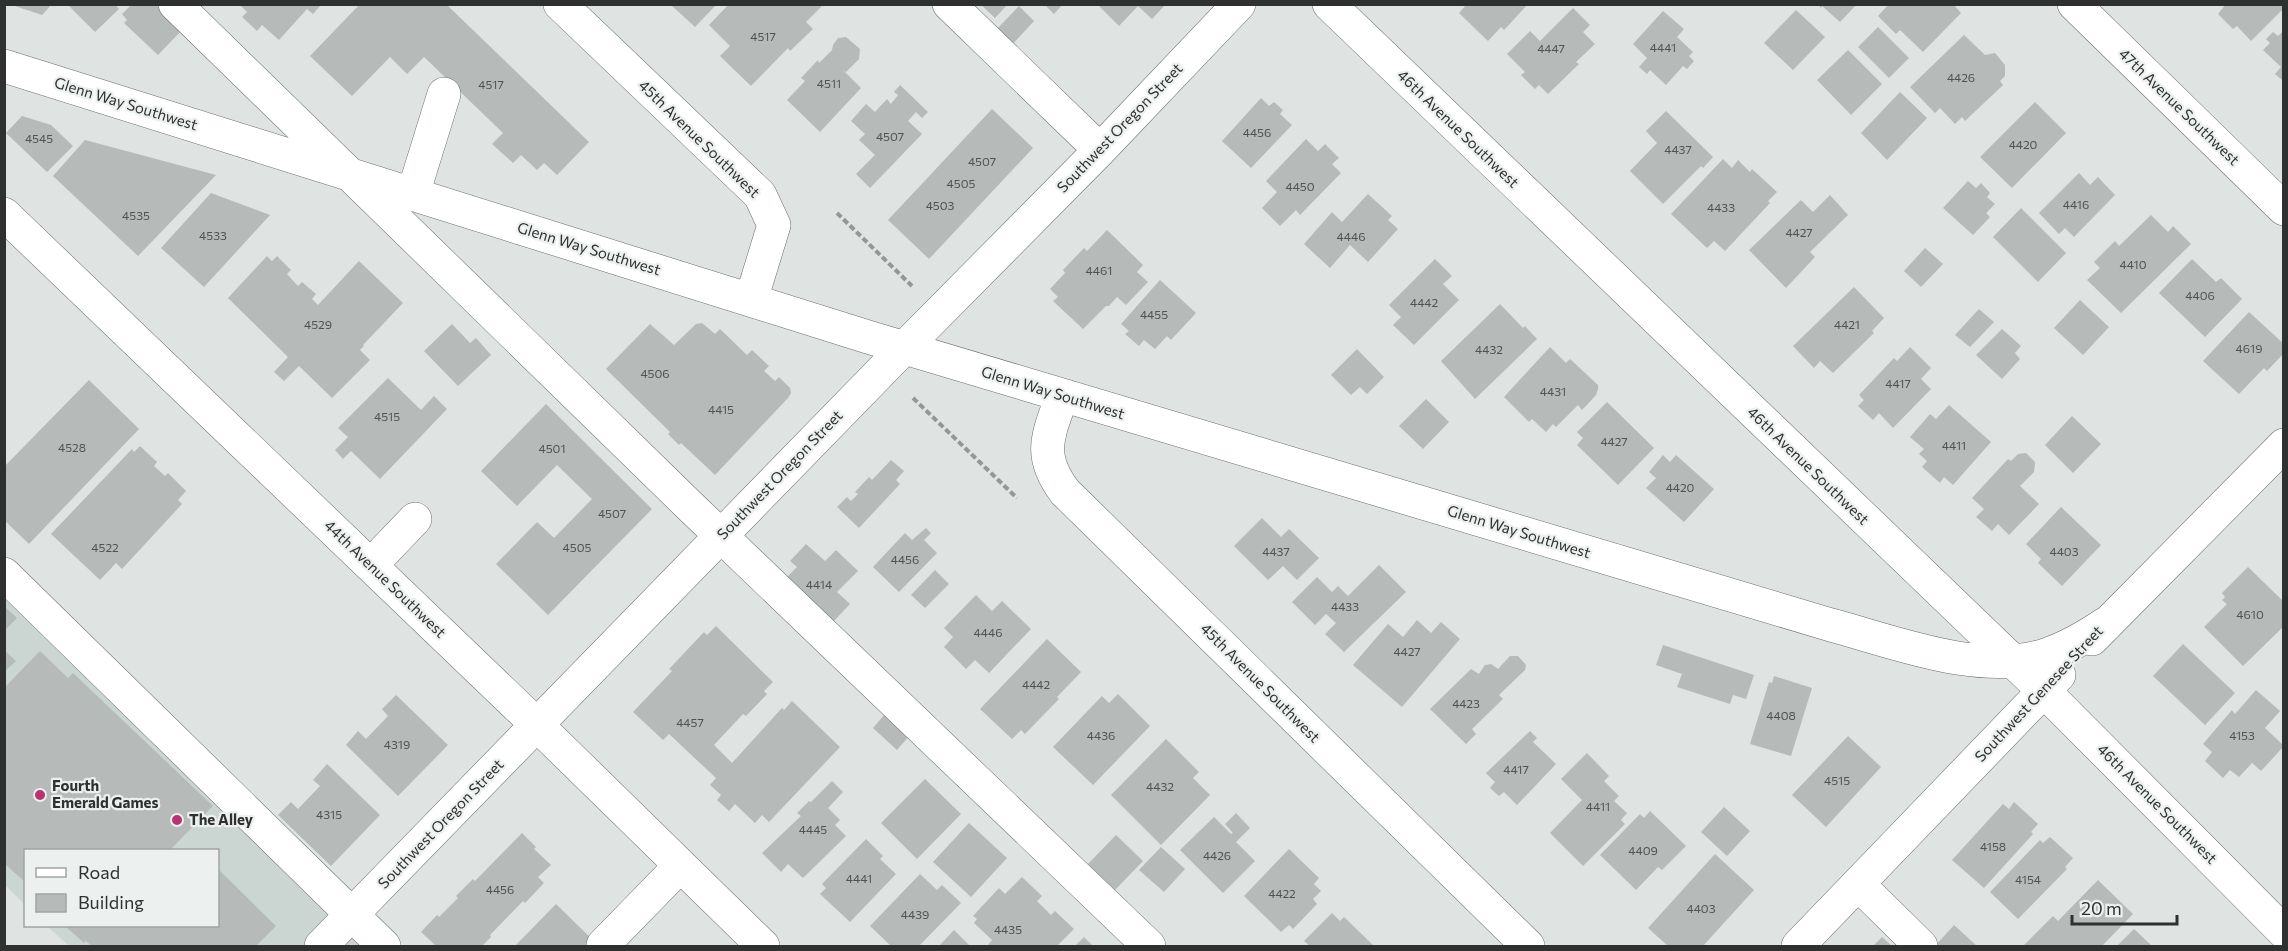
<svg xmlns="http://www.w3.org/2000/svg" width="2288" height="951" viewBox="0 0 2288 951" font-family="Commissioner,sans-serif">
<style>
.built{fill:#cbd6d3}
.building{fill:#b6bab9}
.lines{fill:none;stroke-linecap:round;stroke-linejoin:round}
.minor-casing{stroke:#696d6c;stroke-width:34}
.path{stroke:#939796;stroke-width:4;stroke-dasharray:6 3;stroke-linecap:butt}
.minor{stroke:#fff;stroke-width:33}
.poi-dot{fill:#bb3270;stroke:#ecf0ef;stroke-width:2}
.labels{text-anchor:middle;stroke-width:4.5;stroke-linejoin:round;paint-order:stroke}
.number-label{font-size:12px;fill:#515352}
.street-label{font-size:15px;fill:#2f3130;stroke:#ecf0ef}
.poi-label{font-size:15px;font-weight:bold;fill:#2f3130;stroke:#ecf0ef;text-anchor:start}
</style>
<rect width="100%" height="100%" fill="#dfe3e2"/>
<path class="built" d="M4 591 367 946H69L47 926H218V850H26L25 905 5 885Z"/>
<path class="building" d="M9 4H52L42 15Z
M67 4H115L119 9 95 32Z
M132 4H157L183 29 158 55 124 23 127 20 122 14Z
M239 4H322L313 14 307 9 279 40 262 25 257 31 242 17 247 12Z
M360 4H446L589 142 557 175 544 163 537 170 521 155 513 163 492 144 503 133 424 57 407 74 390 57 352 96 310 56Z
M729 4H824L806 22 813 29 790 51 788 48 751 86 720 56 730 46 709 25Z
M980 4H1008L995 18Z
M1044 4H1063L1054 14Z
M1097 4H1166L1152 19 1138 6 1119 26Z
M1467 4H1528L1504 30 1501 27 1488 41 1459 13Z
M1817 4H1857L1840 22 1822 6 1821 8Z
M1889 4H1953L1961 13 1923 52 1900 30 1896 34 1878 16Z
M2226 4H2284V8L2251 41 2237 26 2233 29 2218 14Z
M671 5H716L695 27Z
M1019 6 1034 21 1010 47 994 32Z
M1573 8 1590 25 1583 32 1595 44 1576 62 1579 64 1548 94 1539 85 1535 89 1521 75 1525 72 1507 54 1530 31 1540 41Z
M1796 10 1825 37 1793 70 1764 43Z
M1663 11 1684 29 1677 37 1693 52 1689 56 1694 61 1687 69 1683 66 1666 85 1650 70 1647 74 1639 67 1647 58 1633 44Z
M1878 27 1909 58 1889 78 1858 47Z
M2284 30V78L2282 80 2275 74 2281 67 2263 50 2270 43 2266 39 2273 32 2278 36Z
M1964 35 1985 55 1995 53 2005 65V76L2000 81 2003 85 1965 121 1962 117 1955 124 1940 108 1935 113 1910 87Z
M846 37 860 49 859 59 846 72 843 70 861 88 820 132 787 100 805 81 801 78 818 60 819 63 832 50 833 45 838 38Z
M1848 50 1882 84 1851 115 1817 80Z
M900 85 928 112 922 118 916 112 908 121 922 134 870 188 856 174 875 155 859 140 865 134 851 121 866 104 875 112 887 99 891 104 898 95 894 92Z
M1900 92 1927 118 1887 160 1861 133Z
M1261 98 1269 106 1274 102 1283 110 1280 114 1292 125 1251 168 1222 141Z
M2035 102 2066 133 2012 188 1980 157Z
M992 109 1033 148 929 259 888 220Z
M1666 111 1713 157 1703 168 1701 166 1663 204 1630 171 1657 143 1646 131Z
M22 116 51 125 73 146 47 172 6 133Z
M1306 139 1318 151 1325 144 1339 158 1332 164 1341 173 1300 215 1296 210 1280 226 1262 208 1277 192 1266 181Z
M85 140 216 175 138 256 53 176Z
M1723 159 1732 168 1738 160 1750 172 1752 169 1777 192 1768 201 1770 203 1725 251 1714 241 1707 248 1671 214Z
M2079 173 2090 185 2098 177 2115 195 2074 237 2065 228 2059 234 2039 213Z
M1968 181 1976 188 1981 183 1990 193 1987 197 1995 204 1986 213 1990 217 1973 235 1943 208Z
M211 193 270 215 204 287 161 248Z
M1368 194 1392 216 1388 220 1398 229 1368 262 1350 245 1330 268 1304 244 1332 212 1342 222Z
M1830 195 1848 215 1810 252 1815 257 1786 288 1749 250 1801 200 1813 212Z
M2021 208 2066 253 2038 282 1993 237Z
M2151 215 2168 232 2173 226 2191 244 2121 313 2087 280 2100 268 2094 262 2115 241 2119 246Z
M1107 230 1143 265 1137 272 1148 282 1126 305 1117 297 1109 306H1106L1083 329 1053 301 1058 297 1050 289 1065 273 1063 270 1084 248 1087 251Z
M1925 248 1943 264 1921 287 1904 271Z
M267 256 272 261 277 256 291 270 287 274 298 286 302 282 316 294 312 299 318 305 359 261 403 303 363 345 364 346 360 350 370 360 332 398 299 366 284 381 274 372 288 357 228 298Z
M1435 259 1452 276 1443 284 1459 300 1414 345 1393 325 1401 317 1389 305Z
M2192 259 2216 282 2221 278 2242 299 2205 337 2159 293Z
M1160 280 1196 313 1171 340 1167 336 1155 349 1144 340 1139 346 1125 334 1129 331 1121 324Z
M1854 287 1884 318 1872 331 1874 333 1833 373 1820 361 1814 368 1793 346Z
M2080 300 2109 327 2083 355 2054 328Z
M1500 304 1523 328 1525 326 1537 339 1475 399 1441 361Z
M1979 309 1994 322 1970 347 1955 335Z
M2249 312 2284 344V353L2267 371 2264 368 2239 394 2203 361Z
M702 323 715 334 720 329 747 355 752 350 769 366 764 371 775 381 779 377 790 388 791 393 788 398 715 475 681 443 679 445 668 434 670 432 606 369 650 324 674 345 696 324Z
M452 324 470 343 476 338 491 355 458 386 424 351Z
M2002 329 2021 346 2015 353 2020 359 2002 379 1976 355Z
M1550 347 1566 363 1570 359 1598 385V389L1596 395 1582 410 1578 405 1556 427 1553 424 1546 432 1532 419 1529 422 1504 397Z
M1910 347 1931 368 1921 379 1931 389 1893 428 1879 413 1873 420 1858 406 1864 400 1859 395 1894 358 1897 361Z
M1357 349 1384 377 1367 394 1360 387 1351 395 1331 375Z
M388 378 421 410 434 396 447 409 380 479 351 451 343 459 335 450 348 437 338 428Z
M89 380 139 429 29 544 4 520V467Z
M1426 399 1449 422 1423 449 1399 426Z
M1607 402 1654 448 1618 485 1577 445 1583 438 1577 432Z
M546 404 652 509 548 615 496 564 537 522 554 538 592 499 557 465 517 506 481 471Z
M1949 405 1991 442 1953 485 1944 477 1940 483 1922 467 1927 461 1919 454 1924 449 1910 437 1930 414 1936 419Z
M2072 416 2101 444 2073 473 2045 445Z
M140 446 157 462 154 466 165 476 168 473 186 491 178 500 182 504 122 569 116 563 100 580 51 534 132 449 134 452Z
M2026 453 2035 462 2034 472 2020 486 2039 504 2009 535 1998 524 1992 531 1976 517 1984 509 1972 498 2008 459 2011 461 2018 454Z
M1663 455 1670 462 1676 455 1714 489 1684 522 1646 488 1656 478 1649 472Z
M891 460 904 471 896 480 900 484 859 528 837 507 847 497 851 501 858 494 855 492 869 477 872 480Z
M2061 507 2101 545 2062 586 2038 563 2041 559 2026 544Z
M1262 518 1281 537 1289 529 1319 558 1297 580 1283 566 1268 580 1234 546Z
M926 528 931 533 924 540 937 553 899 592 873 567 905 533 912 540Z
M806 544 825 561 836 550 858 571 837 592 850 604 833 622 786 578 797 567 790 561Z
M1379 565 1406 592 1344 652 1325 634 1336 623 1326 614 1315 625 1292 602 1317 577 1332 592 1338 586 1348 596Z
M2248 567 2284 602V626L2243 666 2204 627 2227 604 2222 600 2225 597 2222 593Z
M935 570 949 584 925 608 911 595Z
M976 595 992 611 1002 601 1031 629 989 673 975 660 966 669 944 647 953 637 944 628Z
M4 606 17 618 4 631Z
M1417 620 1431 633 1441 622 1460 639 1402 707 1353 665 1388 624 1403 637Z
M716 626 773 682 764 691 767 694 746 716 743 714 714 745 732 763 782 708 784 710 792 701 840 747 769 822 762 815 755 823 735 804 729 811 717 800 721 795 710 785 716 778 669 734 663 740 633 712 672 671 669 669 704 632 707 635Z
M1047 639 1081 672 1057 697 1059 699 1025 734 1021 730 1012 739 980 709Z
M2183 644 2235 693 2205 725 2153 676Z
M1663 645 1754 675 1746 699 1733 695 1730 704 1677 687 1682 674 1656 665Z
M4 650 16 661 4 672Z
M40 651 68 678 73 673 213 806 170 850H26V883L4 863V688Z
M1510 656H1518L1526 665 1525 670 1499 695 1503 699 1472 729 1476 734 1466 744 1430 709 1471 669 1479 674 1485 665 1491 664 1498 669Z
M1774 676 1812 688 1791 756 1750 744 1769 682 1772 683Z
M2256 690 2280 711 2265 728 2284 746 2261 771 2252 763 2239 777 2230 770 2223 778 2205 761 2212 752 2203 744 2232 710 2235 714Z
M1118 694 1150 726 1093 785 1053 747 1102 696 1109 703Z
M396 695 448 745 398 796 346 745 358 731 366 739 388 716 382 709Z
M886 713 910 735 897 750 873 728Z
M1530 731 1537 738 1533 742 1556 764 1517 805 1504 792 1499 796 1490 788 1495 782 1486 773Z
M1848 736 1881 767 1826 827 1792 795Z
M1166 739 1199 772 1193 778 1210 795 1161 845 1111 795Z
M1587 753 1609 776 1604 781 1619 796 1614 801 1627 813 1621 820 1625 824 1583 866 1550 833 1582 800 1561 779Z
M327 764 380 815 331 866 278 815 291 802 298 809 320 786 313 780Z
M925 779 961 814 917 859 881 823Z
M832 781 843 792 828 808 840 820 835 825 846 836 803 878 788 864 781 872 762 853 801 816 797 813 809 801 811 802Z
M2014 802 2038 824 2031 832 2033 834 1984 888 1952 860 2003 804 2009 809Z
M1724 807 1750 831 1727 856 1701 832Z
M1650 811 1686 846 1662 870 1658 867 1636 890 1600 855 1640 814 1644 818Z
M1236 813 1250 828 1236 842 1255 861 1223 893 1180 850 1214 817 1231 834 1233 833 1225 824Z
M969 823 1007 858 971 897 933 862Z
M522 833 536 847 534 849 551 865 538 877 544 883 525 903 523 901 490 935 491 937 482 946H436L421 932 437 915 439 917 458 898 456 896 473 879 475 881Z
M1116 835 1143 861 1115 890 1088 864Z
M2050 837 2073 858 2065 867 2067 869 2018 919 1990 892 2040 840 2043 843Z
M866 839 883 856 880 859 896 874 850 922 820 894 826 888 822 884Z
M1161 847 1185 869 1164 892 1139 870Z
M1289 849 1319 878 1314 884 1321 891 1313 899 1317 904 1293 929 1289 925 1281 932 1244 896Z
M1715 854 1754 890 1703 946H1668L1648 928Z
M218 869 276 926 256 946H92L86 941 84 943 65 926H218Z
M920 874 937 890 942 885 961 903 919 946H891L870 926Z
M1022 877 1042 896 1037 901 1051 915 1055 911 1074 929 1057 946H989L988 945 992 940 974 923 977 919 973 916 999 888 1005 894Z
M2098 880 2133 914 2102 946H2023L2053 916 2058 921Z
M556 904 599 946H515Z
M1332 913 1340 921 1344 917 1374 946H1310L1304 941Z
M1954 925 1977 946H1935Z
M2134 929 2152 946H2117Z
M954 930 970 946H939Z
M1084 937 1093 946H1075Z
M1882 937 1892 946H1873Z"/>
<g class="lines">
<g class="minor-casing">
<path id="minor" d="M175 4 694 510 1149 946
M560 4 760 195 774 225 751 300
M949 4 1100 150
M1329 4 2044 691 2284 932
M2074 4 2284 209
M4 66 868 337 1831 625C1895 642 1982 677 2048 654 2069 647 2087 636 2105 624
M413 194 444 94
M4 214 537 725 763 946
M1062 396C1048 436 1037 455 1065 492L1528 946
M371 565 415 519
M4 574 384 946
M2092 639 2284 445
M1858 884 1921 946
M603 945 680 866
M321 946 904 348 1100 150 1239 4
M1798 946 2059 675"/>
</g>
<path class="path" d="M837 213 912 286
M913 398 1017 498"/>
<use href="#minor" class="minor"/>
</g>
<g class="poi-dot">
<circle cx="40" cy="795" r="6"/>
<circle cx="177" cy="820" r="6"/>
</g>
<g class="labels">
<g class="number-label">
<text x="763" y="41">4517</text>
<text x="1663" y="52">4441</text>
<text x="1551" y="53">4447</text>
<text x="1961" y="82">4426</text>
<text x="829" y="88">4511</text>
<text x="491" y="89">4517</text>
<text x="1257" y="137">4456</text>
<text x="890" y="141">4507</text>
<text x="39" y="143">4545</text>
<text x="2023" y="149">4420</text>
<text x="1678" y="154">4437</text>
<text x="982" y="166">4507</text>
<text x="961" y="188">4505</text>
<text x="1300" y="191">4450</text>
<text x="2076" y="209">4416</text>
<text x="940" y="210">4503</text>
<text x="1721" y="212">4433</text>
<text x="136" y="220">4535</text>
<text x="1799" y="237">4427</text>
<text x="213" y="240">4533</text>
<text x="1351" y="241">4446</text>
<text x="2133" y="269">4410</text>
<text x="1099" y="275">4461</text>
<text x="2200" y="300">4406</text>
<text x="1424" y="307">4442</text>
<text x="1154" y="319">4455</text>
<text x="318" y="329">4529</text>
<text x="1847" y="329">4421</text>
<text x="2249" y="353">4619</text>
<text x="1489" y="354">4432</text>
<text x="655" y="378">4506</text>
<text x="1898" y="388">4417</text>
<text x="1553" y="396">4431</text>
<text x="721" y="414">4415</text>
<text x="387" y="421">4515</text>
<text x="1614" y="446">4427</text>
<text x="1954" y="450">4411</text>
<text x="72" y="452">4528</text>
<text x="552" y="453">4501</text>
<text x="1680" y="492">4420</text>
<text x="612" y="518">4507</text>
<text x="105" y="552">4522</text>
<text x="577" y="552">4505</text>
<text x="1276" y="556">4437</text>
<text x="2064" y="556">4403</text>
<text x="905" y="564">4456</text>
<text x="819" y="589">4414</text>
<text x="1345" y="611">4433</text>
<text x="2250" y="619">4610</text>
<text x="988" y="637">4446</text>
<text x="1407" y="656">4427</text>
<text x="1036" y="689">4442</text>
<text x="1466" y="708">4423</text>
<text x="1781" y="720">4408</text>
<text x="690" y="727">4457</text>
<text x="1101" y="740">4436</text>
<text x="2242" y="740">4153</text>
<text x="397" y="749">4319</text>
<text x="1516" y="774">4417</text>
<text x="1837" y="785">4515</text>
<text x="1160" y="791">4432</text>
<text x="1598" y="811">4411</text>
<text x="329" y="819">4315</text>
<text x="813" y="834">4445</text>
<text x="1993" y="851">4158</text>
<text x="1643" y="855">4409</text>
<text x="1217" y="860">4426</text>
<text x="859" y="883">4441</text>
<text x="2028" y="884">4154</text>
<text x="500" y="894">4456</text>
<text x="1282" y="898">4422</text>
<text x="1701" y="913">4403</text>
<text x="915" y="919">4439</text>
<text x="1008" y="934">4435</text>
</g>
<g class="street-label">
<text transform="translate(126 104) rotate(17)" y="5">Glenn Way Southwest</text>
<text transform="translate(2179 107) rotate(44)" y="5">47th Avenue Southwest</text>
<text transform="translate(1120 128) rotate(-46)" y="5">Southwest Oregon Street</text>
<text transform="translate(1458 129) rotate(44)" y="5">46th Avenue Southwest</text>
<text transform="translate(699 139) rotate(44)" y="5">45th Avenue Southwest</text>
<text transform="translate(589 249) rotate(17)" y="5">Glenn Way Southwest</text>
<text transform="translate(1053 393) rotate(17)" y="5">Glenn Way Southwest</text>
<text transform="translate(1808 466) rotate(44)" y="5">46th Avenue Southwest</text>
<text transform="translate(780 475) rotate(-46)" y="5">Southwest Oregon Street</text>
<text transform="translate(1519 532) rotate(17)" y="5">Glenn Way Southwest</text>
<text transform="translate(385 579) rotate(44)" y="5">44th Avenue Southwest</text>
<text transform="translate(1260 683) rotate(45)" y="5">45th Avenue Southwest</text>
<text transform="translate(2039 694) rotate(-47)" y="5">Southwest Genesee Street</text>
<text transform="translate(2157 804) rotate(45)" y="5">46th Avenue Southwest</text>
<text transform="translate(441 824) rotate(-46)" y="5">Southwest Oregon Street</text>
</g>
<g class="poi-label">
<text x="52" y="791">Fourth<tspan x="52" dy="17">Emerald Games</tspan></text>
<text x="189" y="825">The Alley</text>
</g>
</g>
<rect width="2288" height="951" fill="none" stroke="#2f3130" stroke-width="12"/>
<rect x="24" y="849" width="195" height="78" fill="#ecf0ef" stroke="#a0a4a3" stroke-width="1.5"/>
<rect x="36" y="868" width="30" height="9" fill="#ffffff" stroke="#a0a4a3" stroke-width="1.5"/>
<text x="78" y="879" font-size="18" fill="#2f3130">Road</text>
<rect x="36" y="894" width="30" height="18" fill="#b6bab9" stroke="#a0a4a3" stroke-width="1.5"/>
<text x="78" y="909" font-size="18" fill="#2f3130">Building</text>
<path d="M2072 915v9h105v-9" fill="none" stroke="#2f3130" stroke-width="3"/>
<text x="2081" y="915" font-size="18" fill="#2f3130" stroke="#ecf0ef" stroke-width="4.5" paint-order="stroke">20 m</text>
</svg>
